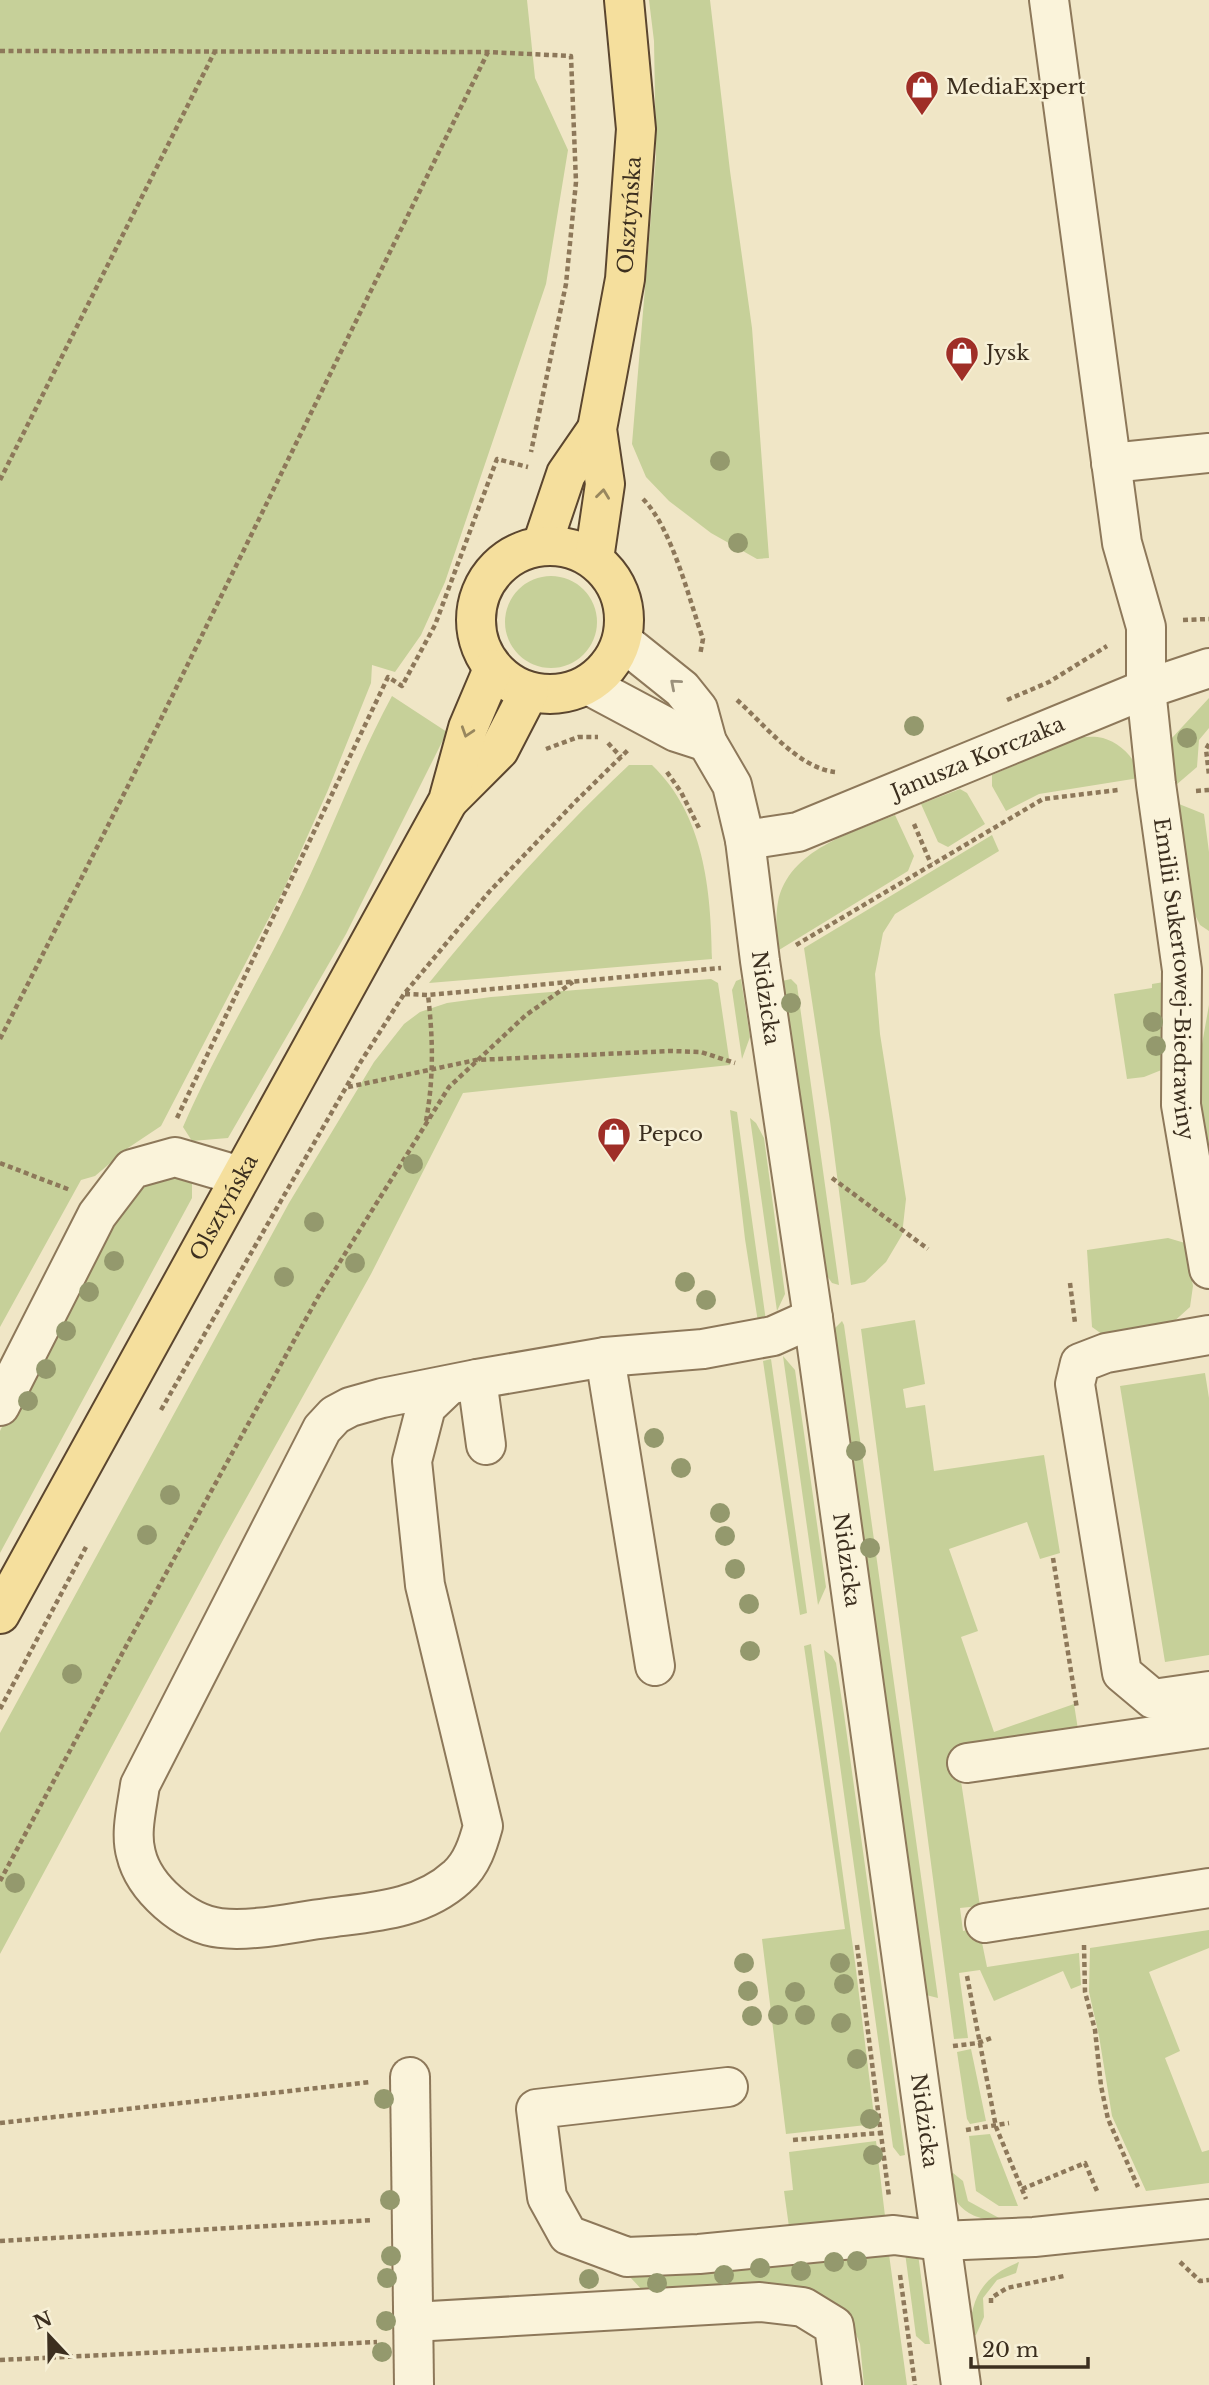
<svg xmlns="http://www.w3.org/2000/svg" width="1209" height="2385" viewBox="0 0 1209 2385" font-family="'Libre Baskerville',serif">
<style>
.green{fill:#c6d099}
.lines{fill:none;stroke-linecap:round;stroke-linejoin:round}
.minor-casing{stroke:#8d785a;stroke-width:42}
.major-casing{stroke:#5b462f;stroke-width:42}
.path{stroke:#8d785a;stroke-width:4.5;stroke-dasharray:5 3.5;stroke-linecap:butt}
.minor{stroke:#faf3da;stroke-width:38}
.major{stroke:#f5df9d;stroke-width:38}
.tree{fill:#94996d}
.oneway{stroke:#98875e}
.oneway2{stroke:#9b917c}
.labels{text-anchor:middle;stroke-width:5;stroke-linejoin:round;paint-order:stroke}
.poi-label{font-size:21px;fill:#3c2f1f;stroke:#f7f0d6;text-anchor:start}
.street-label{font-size:21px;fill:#3c2f1f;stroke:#f7f0d6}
</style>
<rect width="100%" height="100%" fill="#f0e6c6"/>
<path class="green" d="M0 0H527L535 78 568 150 546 284 445 582 421 635 395 672 372 665 371 683 328 790 284 889 161 1126 128 1148 95 1176 81 1180 0 1327Z
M649 0H710L730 171 752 328 769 558 757 559 711 533 669 501 646 477 632 444 656 156 654 41Z
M505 622a46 46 0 1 1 92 0a46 46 0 1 1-92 0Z
M392 696 447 732 346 934 228 1138 192 1141 183 1127C215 1053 257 985 292 913 328 842 354 766 392 696Z
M1209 698V728L1199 740 1197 767 1176 785 1171 739Z
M1080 737C1087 737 1096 736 1103 738 1120 743 1138 759 1139 778L1039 794 1006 811 992 786V775Z
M629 765H652C704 815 711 889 712 959L429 983C491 906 557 833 629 765Z
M960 789 967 793 985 824 948 847 938 842 921 804Z
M1179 804 1204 814 1209 852V931L1200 925 1190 905Z
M895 815 914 856 908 871 779 950C777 934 775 918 778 902 789 849 852 833 895 815Z
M992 835 999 851 895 914 883 933 875 974 880 1034 906 1199 902 1235 886 1262 865 1282 851 1285 830 1121 804 948Z
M711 979 718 983 730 1065 463 1093 371 1274 223 1540 0 1954V1733L289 1203 374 1062 404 1024 420 1012 447 1003 491 997Z
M741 979 750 1037 742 1059 732 990 736 981Z
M791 979 797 985 839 1285 832 1283 823 1270 782 981Z
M1164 982V1069L1144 1077 1127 1079 1114 994 1152 988V984Z
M1209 1005V1175L1200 1127 1199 1061Z
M730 1110 737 1112 766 1321 758 1322 745 1239Z
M750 1118 756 1123 764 1138 785 1294 777 1311Z
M174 1169 192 1182V1198L0 1553V1431L43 1341 104 1243 129 1197 151 1176Z
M1168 1238 1185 1243 1193 1286 1190 1307 1170 1325 1106 1337 1092 1327 1087 1250Z
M915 1320 925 1384 903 1389 906 1408 925 1405 934 1471 1044 1455 1060 1553 1040 1559 1027 1522 949 1549 978 1631 961 1637 994 1732 1074 1704 1079 1736 957 1755 980 1906 960 1908 963 1931 979 1928 987 1967 1079 1953 1081 1985 1071 1989 1063 1971 994 2001 980 1970 959 1973 968 2038 954 2039 861 1329Z
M842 1321 844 1325 938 1998 922 1994 832 1337 835 1328Z
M783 1356 795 1370 826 1587 818 1605Z
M771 1359 807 1613 800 1615 763 1361Z
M1205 1373 1209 1398V1655L1165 1662 1120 1386Z
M811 1644 855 1962 875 2124 786 2134 762 1939 845 1929 804 1646Z
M824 1650 832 1656 836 1663 844 1714 905 2155 900 2156 893 2147Z
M1209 1930V1948L1149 1972 1180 2051 1165 2058 1202 2152 1209 2150V2183L1146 2191 1112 2116 1099 2036 1089 1992 1090 1948Z
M971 2049 986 2121 970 2124 967 2119 957 2052Z
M990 2134 1018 2206H999L976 2191 969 2136Z
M876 2141 885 2216 789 2227 784 2191 793 2190 789 2152Z
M953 2173 963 2181 968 2201 999 2218H1018L1020 2223C985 2221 951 2219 949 2174Z
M904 2245 918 2254 930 2344H925L916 2336Z
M888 2247 907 2385H864L860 2344 851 2322 820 2294 780 2286 644 2292 630 2277Z
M1019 2262 1016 2273 997 2280 983 2298 984 2317 976 2335 969 2338C971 2298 981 2277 1019 2262Z"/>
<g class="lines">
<g class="minor-casing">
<g id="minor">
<path id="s1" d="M1049 0 1122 543 1146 627V689L1156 784 1182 970 1181 1105 1209 1269"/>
<path d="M1111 463 1209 453"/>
<path id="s2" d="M622 641 682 689 698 709 707 742 732 785 745 840 760 961 813 1318 961 2385"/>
<path d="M588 685 676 732 707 742"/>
<path id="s3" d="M745 840 798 832 1146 689 1209 668"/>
<path d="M1209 1335 1106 1353 1080 1363 1075 1384 1122 1673 1153 1699 1209 1691"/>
<path d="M605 1357 655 1666"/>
<path d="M477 1379 486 1445"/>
<path d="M449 1385 426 1407 412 1461 425 1585 483 1826C478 1844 472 1864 457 1877 421 1910 372 1912 327 1918 294 1922 253 1932 220 1928 185 1924 144 1888 136 1854 130 1833 137 1807 140 1785L322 1429 335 1415 350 1407 382 1398 477 1379 605 1357 703 1349 773 1336 813 1318"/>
<path d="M0 1406 97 1215 132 1169 175 1157 240 1176"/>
<path d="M967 1763 1209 1728"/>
<path d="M985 1923 1209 1888"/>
<path d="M410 2077 414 2385"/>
<path d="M728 2087 536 2109 547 2197 568 2235 627 2257 699 2254 894 2235 940 2241 1034 2237 1209 2219"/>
<path d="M413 2322 760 2302 803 2307 834 2326 842 2385"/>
</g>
</g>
<g class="major-casing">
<g id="major">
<path d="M542 545 566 474 597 429"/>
<circle cx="550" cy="620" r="74"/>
<path id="s4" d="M594 559 605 484 597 429 625 279 636 129 624 0"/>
<path d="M450 799 499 750 529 692"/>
<path id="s5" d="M0 1614 448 801 468 728 493 669"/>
</g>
</g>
<path class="path" d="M0 51 488 52 571 56 576 182 566 284 531 452
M0 480 215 51
M643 499C672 528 689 599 703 639L700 655
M1183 620 1209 619
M737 700C764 724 798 768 835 772
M1007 700 1049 682 1107 646
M608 743 621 757
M1209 744 1206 749 1209 775
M546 749 578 737H598
M667 772 681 792 699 828
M1196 791 1209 790
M914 824 931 864
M796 945 1043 799 1118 790
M405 994 428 995 721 968
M0 1039 132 778 488 52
M348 1087 476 1060 670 1051 701 1052 735 1063
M177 1118 388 677 402 686 435 625 497 459 528 467
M426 1121C434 1077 433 1038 428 995
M0 1163 70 1190
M832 1178 928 1249
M1070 1283 1075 1323
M161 1410 360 1063 404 994 489 892 575 802 628 750
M1053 1558 1077 1709
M0 1709 86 1547
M0 1881 131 1637 318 1297 449 1087 526 1015 573 982
M857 1945 889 2197
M1084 1945 1085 1992 1095 2030 1101 2086 1108 2119 1138 2187
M967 1976 996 2127 1026 2199
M953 2046 978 2043 994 2037
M0 2123 371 2082
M966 2130 1009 2123
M793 2140 880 2133
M1022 2189 1085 2163 1097 2191
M0 2241 373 2220
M1180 2262 1200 2281 1209 2280
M900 2275 915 2385
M991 2303V2298L1007 2288 1064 2276
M0 2360 377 2342"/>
<use href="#minor" class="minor"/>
<use href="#major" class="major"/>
</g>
<g class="tree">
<circle cx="720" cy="461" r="10"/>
<circle cx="738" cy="543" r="10"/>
<circle cx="914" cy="726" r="10"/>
<circle cx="1187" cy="738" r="10"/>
<circle cx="791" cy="1003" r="10"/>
<circle cx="1153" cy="1022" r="10"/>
<circle cx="1156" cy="1046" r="10"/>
<circle cx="413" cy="1164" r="10"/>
<circle cx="314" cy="1222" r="10"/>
<circle cx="114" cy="1261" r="10"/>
<circle cx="355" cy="1263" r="10"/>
<circle cx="284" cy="1277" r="10"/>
<circle cx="685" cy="1282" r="10"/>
<circle cx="89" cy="1292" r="10"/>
<circle cx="706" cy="1300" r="10"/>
<circle cx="66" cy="1331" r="10"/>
<circle cx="46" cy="1369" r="10"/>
<circle cx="28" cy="1401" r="10"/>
<circle cx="654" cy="1438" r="10"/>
<circle cx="856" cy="1451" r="10"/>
<circle cx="681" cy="1468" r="10"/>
<circle cx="170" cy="1495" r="10"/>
<circle cx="720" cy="1513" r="10"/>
<circle cx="147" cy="1535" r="10"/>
<circle cx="725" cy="1536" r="10"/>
<circle cx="870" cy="1548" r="10"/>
<circle cx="735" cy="1569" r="10"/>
<circle cx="749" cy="1604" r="10"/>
<circle cx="750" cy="1651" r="10"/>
<circle cx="72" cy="1674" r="10"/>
<circle cx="15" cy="1883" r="10"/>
<circle cx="744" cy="1963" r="10"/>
<circle cx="840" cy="1963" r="10"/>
<circle cx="844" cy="1984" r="10"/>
<circle cx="748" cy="1991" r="10"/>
<circle cx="795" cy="1992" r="10"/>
<circle cx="778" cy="2015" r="10"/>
<circle cx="805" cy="2015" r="10"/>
<circle cx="752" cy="2016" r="10"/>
<circle cx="841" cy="2023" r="10"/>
<circle cx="857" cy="2059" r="10"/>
<circle cx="384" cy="2099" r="10"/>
<circle cx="870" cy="2119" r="10"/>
<circle cx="873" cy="2155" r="10"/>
<circle cx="390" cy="2200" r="10"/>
<circle cx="391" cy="2256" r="10"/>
<circle cx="857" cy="2261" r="10"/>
<circle cx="834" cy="2262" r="10"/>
<circle cx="760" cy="2268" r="10"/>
<circle cx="801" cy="2271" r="10"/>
<circle cx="724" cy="2275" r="10"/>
<circle cx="387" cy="2278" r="10"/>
<circle cx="589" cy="2279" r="10"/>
<circle cx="657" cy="2283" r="10"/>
<circle cx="386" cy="2321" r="10"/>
<circle cx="382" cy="2352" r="10"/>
</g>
<defs><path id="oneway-chevron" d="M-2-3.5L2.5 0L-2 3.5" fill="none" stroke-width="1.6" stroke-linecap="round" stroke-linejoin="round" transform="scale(1.75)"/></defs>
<g class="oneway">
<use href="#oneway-chevron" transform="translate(603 494) rotate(-83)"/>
<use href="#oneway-chevron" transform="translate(467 732) rotate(108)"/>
</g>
<use class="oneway2" href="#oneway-chevron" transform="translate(675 684) rotate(-139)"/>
<defs>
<g id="shop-pin" transform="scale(1.75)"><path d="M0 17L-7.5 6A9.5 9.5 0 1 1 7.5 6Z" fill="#9f2e27" stroke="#f7f0d6"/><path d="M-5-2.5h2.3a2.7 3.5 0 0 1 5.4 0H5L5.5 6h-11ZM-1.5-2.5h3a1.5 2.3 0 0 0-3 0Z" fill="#fff"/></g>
</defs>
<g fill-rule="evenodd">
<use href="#shop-pin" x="922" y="87"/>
<use href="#shop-pin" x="962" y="353"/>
<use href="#shop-pin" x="614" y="1134"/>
</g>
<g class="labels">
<g class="poi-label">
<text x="946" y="94">MediaExpert</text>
<text x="986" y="360">Jysk</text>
<text x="638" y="1141">Pepco</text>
</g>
<g class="street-label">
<text dy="7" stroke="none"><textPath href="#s4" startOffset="348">Olsztyńska</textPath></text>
<text dy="7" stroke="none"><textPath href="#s3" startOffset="248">Janusza Korczaka</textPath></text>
<text dy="7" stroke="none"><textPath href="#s1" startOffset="989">Emilii Sukertowej-Biedrawiny</textPath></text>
<text dy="7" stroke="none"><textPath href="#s2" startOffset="402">Nidzicka</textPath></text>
<text dy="7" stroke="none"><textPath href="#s5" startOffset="464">Olsztyńska</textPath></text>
<text dy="7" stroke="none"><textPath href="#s2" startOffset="970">Nidzicka</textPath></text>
<text dy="7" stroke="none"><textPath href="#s2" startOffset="1536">Nidzicka</textPath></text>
</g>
</g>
<g transform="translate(49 2336) rotate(338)" stroke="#f7f0d6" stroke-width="5" paint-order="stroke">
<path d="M0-5L12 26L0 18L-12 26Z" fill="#3c2f1f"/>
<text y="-10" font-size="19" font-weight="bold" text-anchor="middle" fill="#3c2f1f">N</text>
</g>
<path d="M971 2357v10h117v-10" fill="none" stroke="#3c2f1f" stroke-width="3.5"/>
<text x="982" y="2357" font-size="21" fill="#3c2f1f" stroke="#f7f0d6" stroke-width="5" paint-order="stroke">20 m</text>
</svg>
